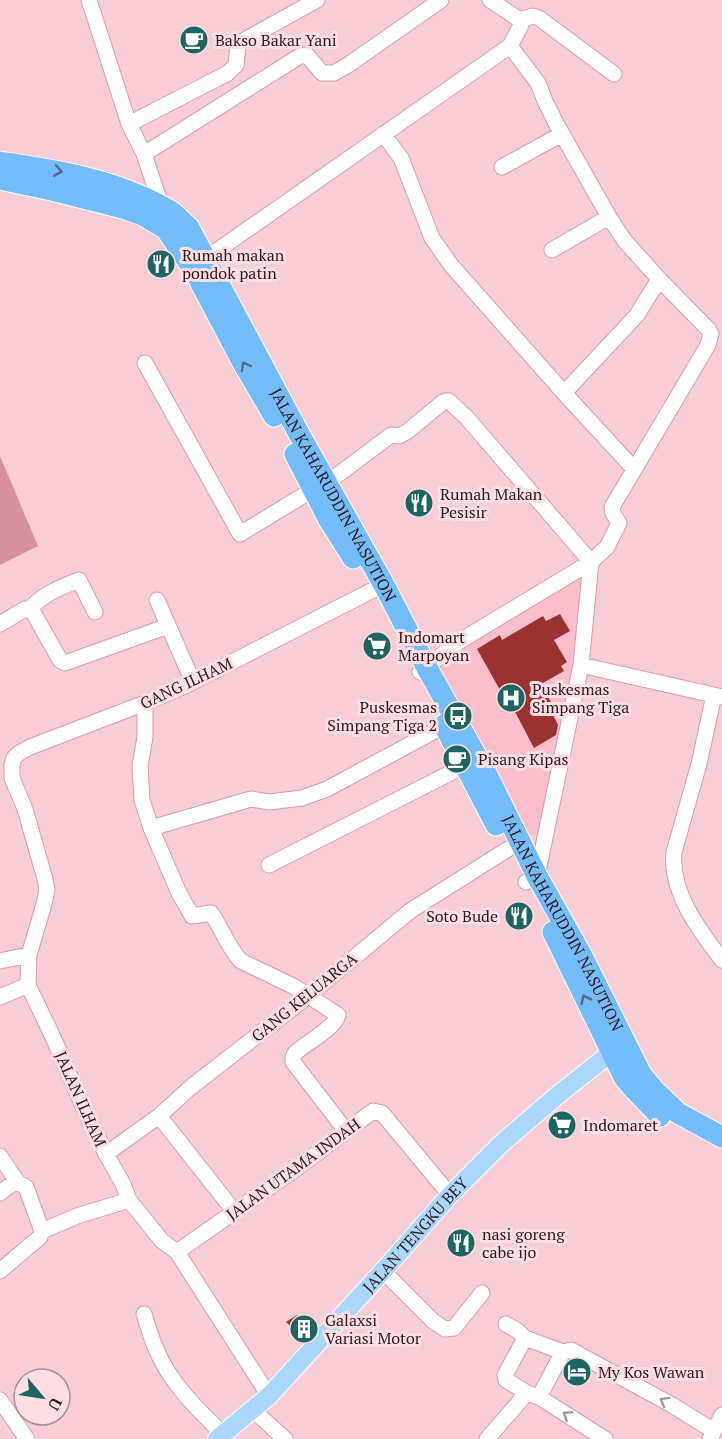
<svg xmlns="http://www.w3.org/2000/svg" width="722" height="1439" viewBox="0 0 722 1439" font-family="'PT Serif',serif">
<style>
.built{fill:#fcbeca}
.green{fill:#d891a1}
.building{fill:#993230}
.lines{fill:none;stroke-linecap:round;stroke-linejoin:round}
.minor-casing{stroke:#d19ea8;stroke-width:17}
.major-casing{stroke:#fff;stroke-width:20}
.highway-casing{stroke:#fff;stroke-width:23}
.minor{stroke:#fff;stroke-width:15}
.major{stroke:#acd7fc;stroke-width:18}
.highway{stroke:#74bdfa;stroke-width:21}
.oneway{stroke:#506b8c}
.oneway2{stroke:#a09899}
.labels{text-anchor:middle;stroke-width:6;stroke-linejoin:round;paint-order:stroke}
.poi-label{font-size:16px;fill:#2c191d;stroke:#ffdee4;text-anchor:start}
.street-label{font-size:16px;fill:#2c191d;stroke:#ffdee4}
</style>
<rect width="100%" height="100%" fill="#f9cdd5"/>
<path class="built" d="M581 574 593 582 541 827 537 835H529L435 668 461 645Z"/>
<path class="green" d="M0 456 38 546 0 565Z"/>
<path class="building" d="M560 614 570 631 554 640 567 662 561 666 564 671 541 684 557 713 553 715 558 725 556 735 534 748 513 708 518 705 507 686 500 690 477 649 500 635 502 640 543 616 546 621Z
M297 1315 314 1330 305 1340 286 1322Z"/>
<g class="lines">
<g class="minor-casing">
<path id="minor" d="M89 0 129 124 144 154 161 205 159 209
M520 20 533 16 539 18 614 74
M129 124 228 73 236 65 238 45 241 42 317 0
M383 134 401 158 432 238 451 265 564 393 634 469
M144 154 300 56 307 55 322 73H334L348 65 441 0
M502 167 562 134
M552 250 609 217
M205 259 510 46 521 25 520 20 490 0
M145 363 240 534 314 489
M564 393 637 315 659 279
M327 483 391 435 399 436 408 431 443 402 446 401H449L467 418 591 562 581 665 537 876 526 882
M157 600 193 682
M29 610C42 594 61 587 79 580L95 612
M0 624 25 609 33 612 60 660 65 663 168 626
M581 665 722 697
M420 672 460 641 591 562 607 547 619 523 613 513 612 507 708 345 711 334 709 330 659 279 624 240 609 217 557 125 545 101 538 83 510 46
M714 695 699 764 674 852C670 892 699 930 722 960
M145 703V737L140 766 142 800 151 828 179 893 192 916 211 913C222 928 228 948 241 961L295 987 338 1015C335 1028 306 1043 295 1053L293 1058V1062L346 1131
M151 828 251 799 269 802 302 798 327 789 444 726
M269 865 464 766
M0 961 29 955
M0 997 28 985
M159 1116 234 1211
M106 1154 159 1116 191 1087 303 1000 410 911 508 849
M0 1156 18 1183
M0 1193C9 1186 15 1179 26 1187L42 1231 40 1237 0 1271
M42 1231 77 1216 129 1200
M177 1252 297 1168 373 1111 382 1113 450 1195
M383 1271 433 1321 445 1329 454 1328 482 1293
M144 1314C148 1326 151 1338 156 1349 170 1383 197 1409 223 1434
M506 1324 518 1331 525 1338 563 1352 571 1350 672 1405 714 1431
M525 1338 505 1375 506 1380 527 1393 539 1397 605 1439
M269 1396 177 1252 162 1241 129 1200 123 1184 106 1154 82 1104 52 1035 28 985 29 955 44 904 47 890 45 879 25 809 12 778V765L14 758 19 753 30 747 145 703 185 686 373 590
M539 1397 563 1352
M0 1400 27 1439
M252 1409 285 1439
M487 1439 527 1393
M710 1439 722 1415"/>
</g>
<g class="major-casing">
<g id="major">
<path id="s1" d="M217 1439 269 1396 383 1271 450 1195 502 1143 559 1094 612 1052 623 1045"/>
</g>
</g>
<g class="highway-casing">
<g id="highway">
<path id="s2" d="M0 162C50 170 96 176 143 197 153 202 163 206 172 212 178 217 183 222 189 228L298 432 384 585 427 668 488 777 537 876 583 958 641 1074 654 1090 678 1113 722 1137"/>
<path d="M0 179 52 190 123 208 143 215 166 229 194 270 243 363 274 416"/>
<path d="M295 454 329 520 353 558"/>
<path d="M444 725 496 825"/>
<path d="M553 932 624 1077 633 1088 660 1116"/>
</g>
</g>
<use href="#minor" class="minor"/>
<use href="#major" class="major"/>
<use href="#highway" class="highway"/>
</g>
<defs><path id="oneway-chevron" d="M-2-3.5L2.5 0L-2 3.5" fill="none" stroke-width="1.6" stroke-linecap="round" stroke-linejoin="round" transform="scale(1.5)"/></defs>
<g class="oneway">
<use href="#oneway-chevron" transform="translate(58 171) rotate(10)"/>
<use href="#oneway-chevron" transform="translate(245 366) rotate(-119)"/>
<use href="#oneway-chevron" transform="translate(585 999) rotate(-116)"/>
</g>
<g class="oneway2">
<use href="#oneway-chevron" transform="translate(664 1401) rotate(-151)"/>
<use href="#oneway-chevron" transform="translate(567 1415) rotate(-148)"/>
</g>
<defs>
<g id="cafe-disc" transform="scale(1.5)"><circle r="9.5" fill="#1c665f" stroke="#ffdee4"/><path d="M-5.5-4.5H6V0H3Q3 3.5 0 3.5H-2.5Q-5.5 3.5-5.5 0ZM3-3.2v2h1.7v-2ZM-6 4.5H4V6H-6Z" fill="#fff"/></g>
<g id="restaurant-disc" transform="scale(1.5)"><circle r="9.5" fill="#1c665f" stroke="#ffdee4"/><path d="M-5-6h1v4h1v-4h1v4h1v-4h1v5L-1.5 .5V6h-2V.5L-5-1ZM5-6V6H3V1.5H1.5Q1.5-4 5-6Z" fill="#fff"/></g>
<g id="supermarket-disc" transform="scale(1.5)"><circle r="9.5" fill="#1c665f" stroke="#ffdee4"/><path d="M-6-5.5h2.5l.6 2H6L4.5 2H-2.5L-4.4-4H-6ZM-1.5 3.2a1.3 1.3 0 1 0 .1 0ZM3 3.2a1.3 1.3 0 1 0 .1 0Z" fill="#fff"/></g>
<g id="hospital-disc" transform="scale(1.5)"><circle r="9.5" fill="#1c665f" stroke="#ffdee4"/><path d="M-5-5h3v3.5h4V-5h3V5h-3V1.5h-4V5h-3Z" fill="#fff"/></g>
<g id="bus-disc" transform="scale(1.5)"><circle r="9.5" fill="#1c665f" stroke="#ffdee4"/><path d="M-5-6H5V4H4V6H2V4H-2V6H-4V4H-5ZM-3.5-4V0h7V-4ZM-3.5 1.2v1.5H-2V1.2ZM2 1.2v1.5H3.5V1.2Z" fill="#fff"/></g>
<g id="building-disc" transform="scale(1.5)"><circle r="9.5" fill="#1c665f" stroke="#ffdee4"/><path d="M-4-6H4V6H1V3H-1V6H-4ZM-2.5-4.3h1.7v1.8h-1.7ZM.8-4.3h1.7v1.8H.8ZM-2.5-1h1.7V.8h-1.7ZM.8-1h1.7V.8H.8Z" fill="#fff"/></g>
<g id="hotel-disc" transform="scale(1.5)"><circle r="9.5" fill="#1c665f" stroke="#ffdee4"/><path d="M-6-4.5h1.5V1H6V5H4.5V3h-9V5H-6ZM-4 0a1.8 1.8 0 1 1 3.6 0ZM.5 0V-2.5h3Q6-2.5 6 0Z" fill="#fff"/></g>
</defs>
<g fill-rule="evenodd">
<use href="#cafe-disc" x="194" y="40"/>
<use href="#restaurant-disc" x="161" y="264"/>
<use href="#restaurant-disc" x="419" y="503"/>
<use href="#supermarket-disc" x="377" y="646"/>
<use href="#hospital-disc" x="511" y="698"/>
<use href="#bus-disc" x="458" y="716"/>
<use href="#cafe-disc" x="457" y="759"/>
<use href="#restaurant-disc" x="519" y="916"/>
<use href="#supermarket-disc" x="562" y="1125"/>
<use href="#restaurant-disc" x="461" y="1243"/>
<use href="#building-disc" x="304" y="1329"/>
<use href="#hotel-disc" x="577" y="1372"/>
</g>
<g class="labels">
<g class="poi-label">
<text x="215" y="46">Bakso Bakar Yani</text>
<text x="182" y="261">Rumah makan<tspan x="182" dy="18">pondok patin</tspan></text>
<text x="440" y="500">Rumah Makan<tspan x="440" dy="18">Pesisir</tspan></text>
<text x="398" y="643">Indomart<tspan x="398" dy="18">Marpoyan</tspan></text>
<text x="532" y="695">Puskesmas<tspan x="532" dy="18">Simpang Tiga</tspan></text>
<text x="437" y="713" text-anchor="end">Puskesmas<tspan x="437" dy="18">Simpang Tiga 2</tspan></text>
<text x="478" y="765">Pisang Kipas</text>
<text x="498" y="922" text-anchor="end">Soto Bude</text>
<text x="583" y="1131">Indomaret</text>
<text x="482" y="1240">nasi goreng<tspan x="482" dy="18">cabe ijo</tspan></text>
<text x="325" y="1326">Galaxsi<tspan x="325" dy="18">Variasi Motor</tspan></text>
<text x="598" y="1378">My Kos Wawan</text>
</g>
<g class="street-label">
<text dy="6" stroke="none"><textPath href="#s2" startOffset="507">JALAN KAHARUDDIN NASUTION</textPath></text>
<text transform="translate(186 683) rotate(-25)" y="6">GANG ILHAM</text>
<text dy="6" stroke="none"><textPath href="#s2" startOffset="993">JALAN KAHARUDDIN NASUTION</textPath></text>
<text transform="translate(304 997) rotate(-39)" y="6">GANG KELUARGA</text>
<text transform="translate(81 1099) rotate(66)" y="6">JALAN ILHAM</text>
<text transform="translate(293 1169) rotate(-36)" y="6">JALAN UTAMA INDAH</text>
<text dy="6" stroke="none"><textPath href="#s1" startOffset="285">JALAN TENGKU BEY</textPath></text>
</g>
</g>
<g transform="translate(42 1397) rotate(119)"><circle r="28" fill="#ffdee4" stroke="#ab8f94" stroke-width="1.5"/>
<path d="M0-4.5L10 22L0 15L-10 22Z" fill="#1c665f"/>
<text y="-9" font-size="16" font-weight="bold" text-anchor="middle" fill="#2c191d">U</text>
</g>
</svg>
